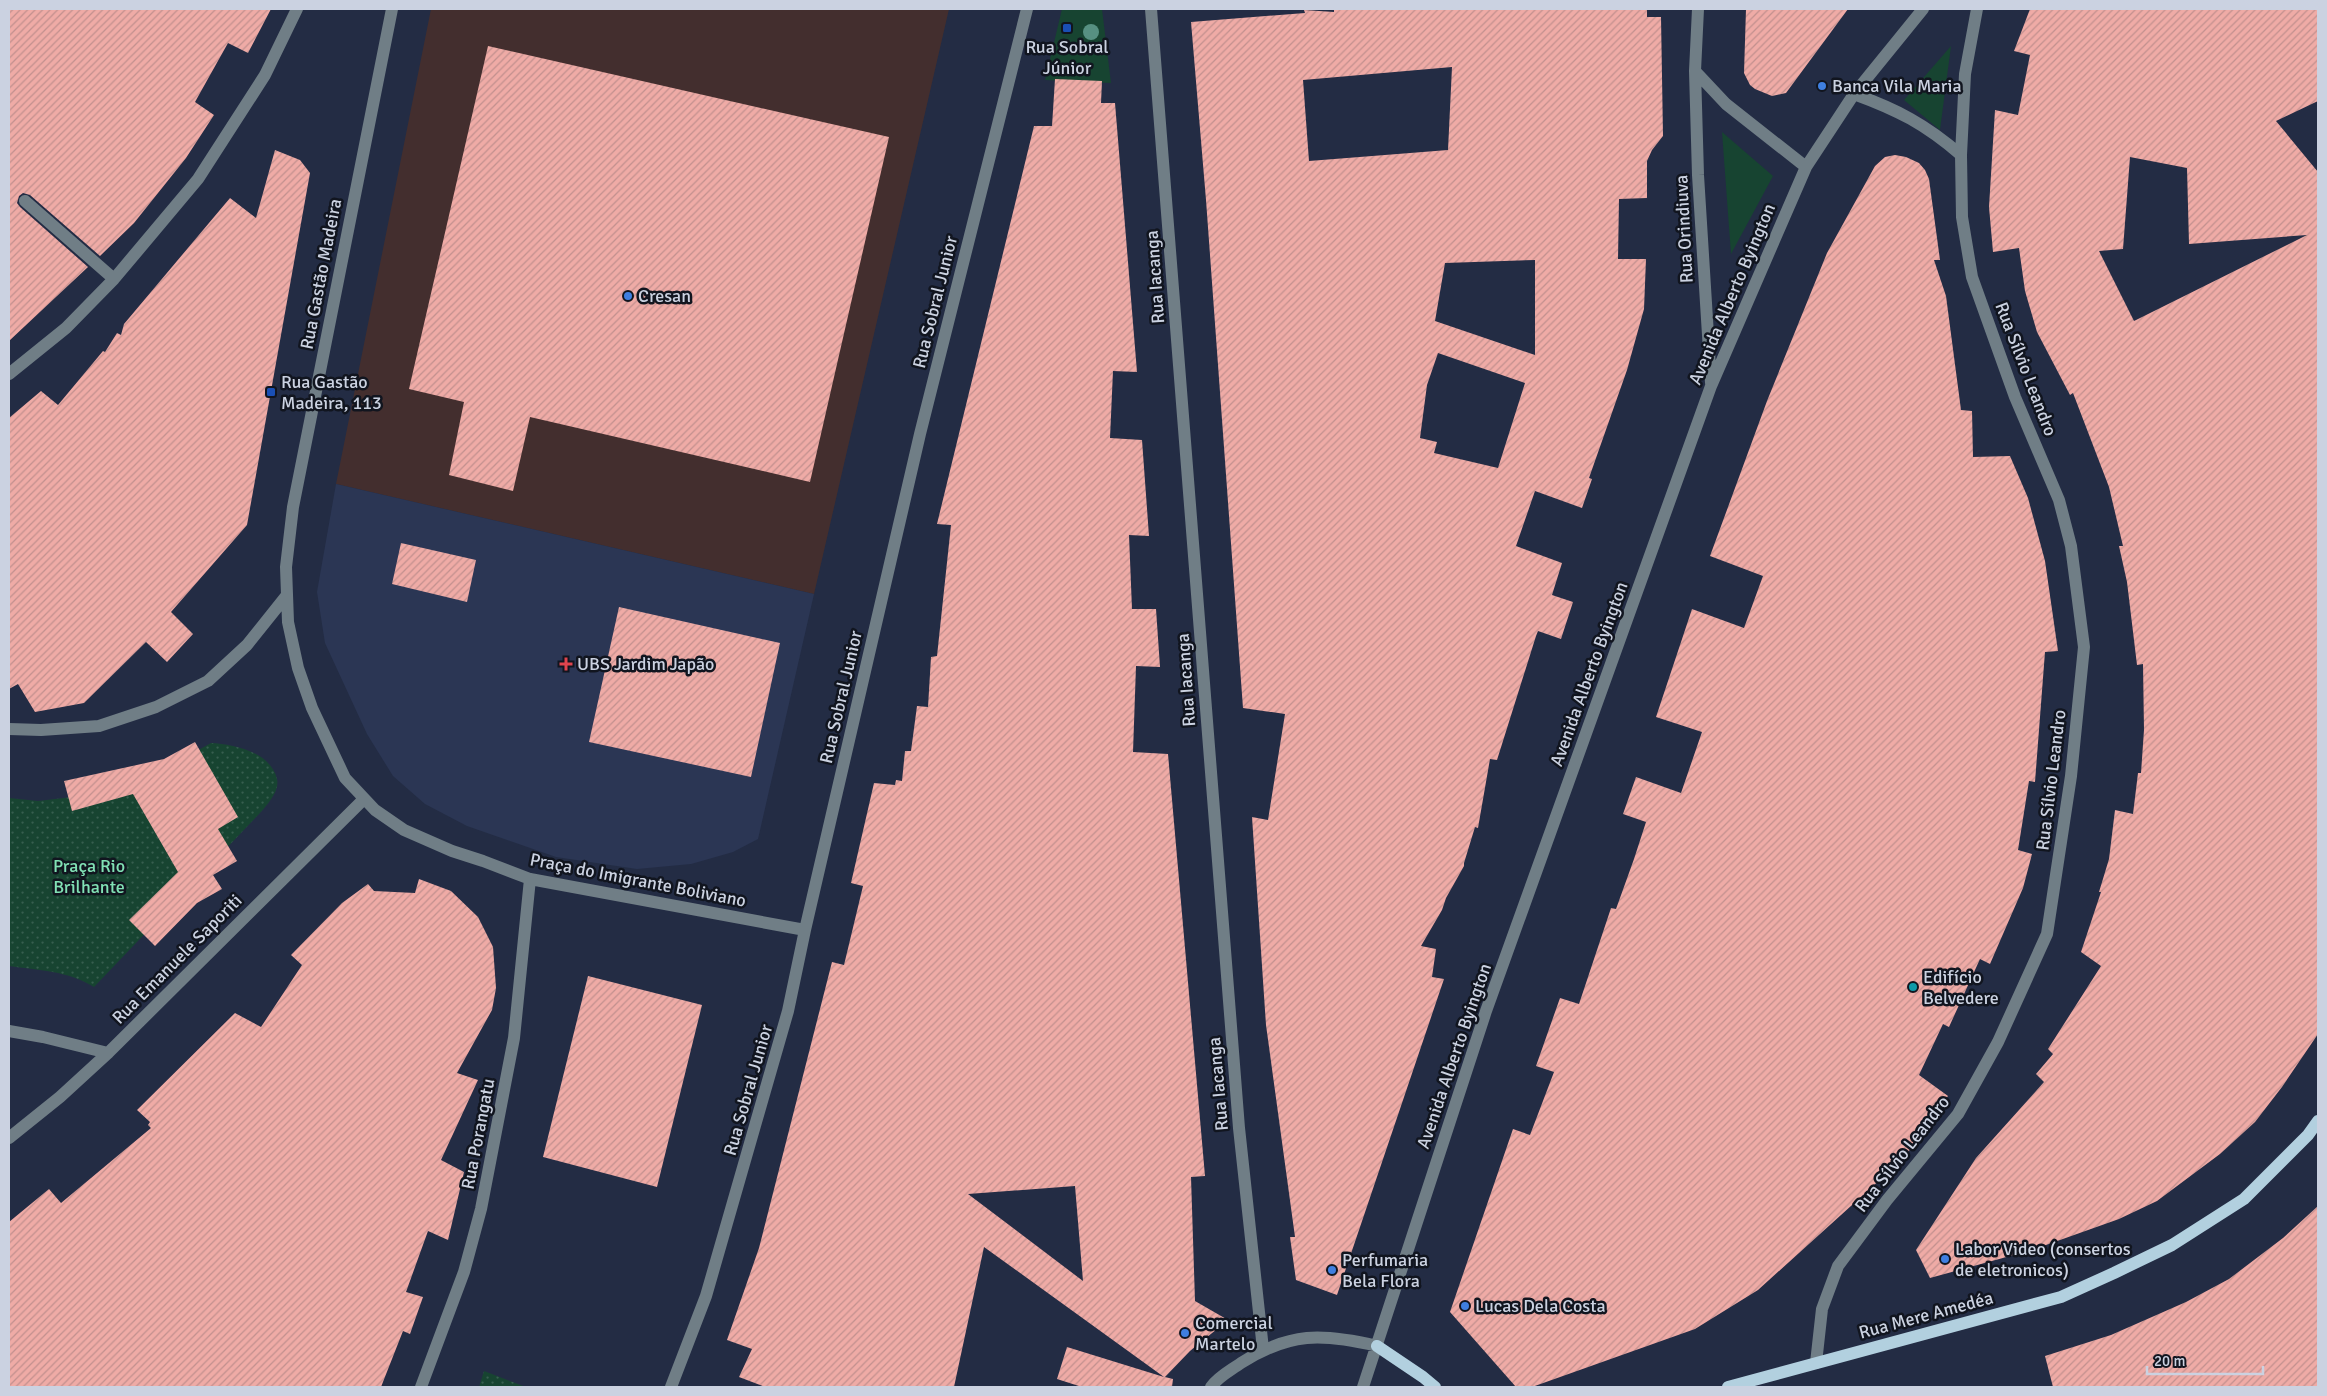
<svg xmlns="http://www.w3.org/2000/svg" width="2327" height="1396" viewBox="0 0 2327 1396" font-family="Signika,sans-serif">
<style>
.commercial{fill:#432e2e}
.built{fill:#2b3654}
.park{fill:url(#park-dots)}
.garden{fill:#174431}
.building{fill:url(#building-hatch);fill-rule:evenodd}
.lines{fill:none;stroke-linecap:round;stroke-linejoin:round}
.minor{stroke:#707e86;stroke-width:12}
.major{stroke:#b2d0df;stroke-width:12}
.tree{fill:#579082}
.transit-dot{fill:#1a4fb4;stroke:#11151f;stroke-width:2}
.shop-dot{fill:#3f7fe0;stroke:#11151f;stroke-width:2}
.health-dot{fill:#e0444e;stroke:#11151f;stroke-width:2}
.culture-dot{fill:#0f9aa8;stroke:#11151f;stroke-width:2}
.labels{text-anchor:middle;stroke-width:5;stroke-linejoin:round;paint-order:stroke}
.poi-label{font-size:18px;fill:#cbd2e1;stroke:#11151f;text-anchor:start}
.street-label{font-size:18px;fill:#cbd2e1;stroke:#11151f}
.park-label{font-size:18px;fill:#81e1b5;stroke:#11151f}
</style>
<defs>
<pattern id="park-dots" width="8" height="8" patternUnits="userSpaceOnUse" patternTransform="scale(1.25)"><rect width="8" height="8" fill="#174431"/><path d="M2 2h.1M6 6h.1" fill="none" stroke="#375e4f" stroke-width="1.8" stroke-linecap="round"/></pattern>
<pattern id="building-hatch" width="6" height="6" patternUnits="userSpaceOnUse" patternTransform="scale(1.25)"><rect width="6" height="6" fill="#efaba6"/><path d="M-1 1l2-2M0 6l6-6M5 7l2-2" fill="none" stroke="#c2908e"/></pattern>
</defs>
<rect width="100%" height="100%" fill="#232c44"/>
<path class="commercial" d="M431 9H949L814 594 336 484Z"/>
<path class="built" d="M336 484 814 594 758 839 733 852 691 864 637 869 556 857 467 826 425 804 393 776 367 734 325 643 317 592Z"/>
<path class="park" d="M211 743C233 744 271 752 277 779 280 791 267 805 260 813L94 987C69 971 37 970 9 966V798L38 801 72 797 175 763Z
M484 1371 526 1387H479Z"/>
<path class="garden" d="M1062 9H1102L1111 83 1045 80Z
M1951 46 1940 130 1904 100Z
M1722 132 1773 176 1731 254Z"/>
<path class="building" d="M9 9H271L248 53 228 43 195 102 214 115 186 158 134 223 100 256 30 195 23 193 19 196 17 203 20 207 88 267 9 341Z
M1334 9H1647V17H1661L1663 136 1652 150 1647 161V198L1619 199 1618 259H1646L1644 309 1627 370 1589 478 1592 479 1582 508 1535 491 1516 546 1562 563 1552 595 1573 602 1561 639 1538 631 1536 636 1497 760 1490 759 1478 828 1475 827 1464 863V866L1446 898 1442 910 1421 946 1436 949 1432 977 1444 979 1337 1295 1296 1280 1290 1237H1295L1266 1025 1252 817 1268 820 1285 714 1243 708 1206 200 1191 22 1305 13 1304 10 1334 12ZM1452 67 1448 150 1309 161 1303 80ZM1535 260V355L1435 321 1445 263ZM1438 353 1525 383 1498 468 1434 453 1437 442 1420 438 1427 385Z
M1746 9H1848L1786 93 1772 96 1755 89 1750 85 1744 73Z
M2030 9H2318V101L2276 121 2318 172V1034L2282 1087 2255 1122 2220 1154 2157 1201 2119 1219 2032 1250 1930 1278 1916 1250 1976 1158 2044 1082 2036 1074 2053 1054 2048 1049 2101 966 2081 952 2101 892H2099L2109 859 2115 810 2133 814 2138 773H2141L2144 730 2143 664 2137 665 2127 582 2119 546H2123L2109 487 2073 393 2070 395 2037 332 2025 291 2019 248 1993 252 1989 207 1995 110 2018 115 2030 55 2014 51ZM2130 157 2187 168 2189 244 2307 235 2134 321 2099 251 2123 249Z
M488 46 889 137 810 482 530 417 513 491 449 475 464 402 409 389Z
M1055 79 1102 81 1101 103H1115L1137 372 1113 371 1110 438 1142 440 1149 536 1129 535 1132 609H1156L1160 667 1136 666 1133 752 1168 754 1205 1176 1191 1177 1195 1301 1228 1320 1190 1351 1165 1377 1173 1379 1172 1387H1082L1057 1379 1067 1347 1164 1377 984 1247 954 1387H765L739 1377 752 1349 727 1340 759 1248 832 962 844 965 863 886 851 883 874 783 895 785 896 780 902 781 905 751H911L917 706 928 707 931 657 937 656 951 525 937 524 1034 126H1052ZM1075 1186 1083 1281 968 1194Z
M275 150 300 160 310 173 247 525 171 612 193 634 167 662 146 642 84 703 35 712 18 684 9 689V418L41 391 58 405 103 351 105 352 117 333 121 335 124 324 230 198 256 218Z
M1895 155 1906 157 1919 163 1925 170 1929 179 1940 260H1934L1946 296 1961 410 1972 411 1973 457 2010 456 2028 498 2045 561 2058 651 2045 652 2035 782 2029 781 2018 850 2032 854 2023 888 1990 964 1980 959 1949 1027 1943 1024 1919 1075 1948 1096 1904 1158 1758 1290 1695 1329 1532 1387H1516L1450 1312 1513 1129 1530 1135 1554 1072 1536 1066 1560 998 1579 1004 1611 908 1616 909 1634 859 1646 822 1623 814 1636 777 1681 793 1702 732 1656 717 1692 609 1744 628 1763 576 1710 556 1767 401 1827 253 1875 166 1885 157Z
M401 543 476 560 467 602 392 584Z
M619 607 780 643 751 777 589 742Z
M195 742 238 817 218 829 237 861 213 875 222 889 197 903 155 946 129 920 178 872 133 794 72 811 64 781 164 759Z
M419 879 451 891 478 917 493 947 496 988 492 1010 457 1073 478 1080 441 1160 464 1172 448 1240 428 1231 406 1292 423 1297 410 1334 403 1331 381 1387H9V1222L49 1189 61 1203 151 1128 148 1125 150 1122 137 1110 235 1013 261 1027 302 965 291 955 342 903 368 884 374 891 415 893Z
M588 976 702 1005 657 1187 543 1157Z
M2318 1206V1387H2053L2045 1356 2111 1335 2186 1302 2229 1279 2283 1238Z"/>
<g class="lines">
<path class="minor" d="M392 9 293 507 286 567 288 622 298 668 312 708 345 778 375 810 404 830 452 851 483 861 530 879 805 930
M1151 9 1239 1128 1263 1349
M1698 9 1695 71 1698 175 1711 383
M1695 71 1726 104 1806 167
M1854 94C1898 110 1925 124 1961 155
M25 201 114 279
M9 374 66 328 114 279 198 179 265 75 297 9
M9 729 41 730 99 726 156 707 208 681 247 645 287 595
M9 1031 43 1037 108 1053
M9 1138 60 1097 108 1053 364 799
M1816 1363 1822 1309 1838 1266 1887 1200 1958 1114 1998 1042 2047 934 2071 776 2084 647 2071 546 2059 500 2015 397 1972 277 1962 217 1961 155 1965 74 1977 9
M421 1387 464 1272 481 1209 514 1038 530 879
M671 1387 706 1296 788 1011 805 930 920 434 1027 9
M1211 1387C1219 1376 1230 1371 1241 1363 1290 1332 1322 1333 1377 1346
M1363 1387 1486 1011 1711 386 1806 167 1854 94 1923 9"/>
<path class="major" d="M1377 1346 1423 1377 1435 1387
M1728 1387 2061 1297 2114 1273 2172 1245 2244 1199 2308 1135 2318 1121"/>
</g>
<circle class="tree" cx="1091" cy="32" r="8"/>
<g class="transit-dot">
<rect x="1062" y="23" width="10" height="10" rx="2.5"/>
<rect x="266" y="387" width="10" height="10" rx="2.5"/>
</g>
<g class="shop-dot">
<circle cx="1822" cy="86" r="5"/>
<circle cx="628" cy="296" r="5"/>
<circle cx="1945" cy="1259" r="5"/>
<circle cx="1332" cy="1270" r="5"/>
<circle cx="1465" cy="1306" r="5"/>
<circle cx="1185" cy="1333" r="5"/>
</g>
<path class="health-dot" d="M563.5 656.5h5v5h5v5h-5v5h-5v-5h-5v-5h5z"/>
<circle class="culture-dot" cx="1913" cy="987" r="5"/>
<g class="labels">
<g class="poi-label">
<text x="1067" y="53" text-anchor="middle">Rua Sobral<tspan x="1067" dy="21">Júnior</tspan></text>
<text x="1832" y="92">Banca Vila Maria</text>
<text x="638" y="302">Cresan</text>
<text x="281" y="388">Rua Gastão<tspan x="281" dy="21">Madeira, 113</tspan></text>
<text x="577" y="670">UBS Jardim Japão</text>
<text x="1923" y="983">Edifício<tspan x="1923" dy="21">Belvedere</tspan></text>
<text x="1955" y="1255">Labor Video (consertos<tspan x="1955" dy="21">de eletronicos)</tspan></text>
<text x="1342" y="1266">Perfumaria<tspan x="1342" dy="21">Bela Flora</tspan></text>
<text x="1475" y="1312">Lucas Dela Costa</text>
<text x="1195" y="1329">Comercial<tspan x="1195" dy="21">Martelo</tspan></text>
</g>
<g class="street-label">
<text transform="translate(1684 229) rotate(-93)" y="6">Rua Orindiuva</text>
<text transform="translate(321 274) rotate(-79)" y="6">Rua Gastão Madeira</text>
<text transform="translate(1155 277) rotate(-94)" y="6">Rua Iacanga</text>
<text transform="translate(1732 294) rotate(-67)" y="6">Avenida Alberto Byington</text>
<text transform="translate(935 302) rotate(-76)" y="6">Rua Sobral Junior</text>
<text transform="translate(2026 369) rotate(69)" y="6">Rua Sílvio Leandro</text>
<text transform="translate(1589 674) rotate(-70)" y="6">Avenida Alberto Byington</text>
<text transform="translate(1186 680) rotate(-94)" y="6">Rua Iacanga</text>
<text transform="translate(841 697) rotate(-77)" y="6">Rua Sobral Junior</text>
<text transform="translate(2051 780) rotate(-83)" y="6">Rua Sílvio Leandro</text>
<text transform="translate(638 880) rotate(11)" y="6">Praça do Imigrante Boliviano</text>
<text transform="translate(177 959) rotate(-45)" y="6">Rua Emanuele Saporiti</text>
<text transform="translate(1454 1056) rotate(-71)" y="6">Avenida Alberto Byington</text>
<text transform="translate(1218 1084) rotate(-95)" y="6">Rua Iacanga</text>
<text transform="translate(748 1090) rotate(-74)" y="6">Rua Sobral Junior</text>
<text transform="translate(478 1134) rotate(-79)" y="6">Rua Porangatu</text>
<text transform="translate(1902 1154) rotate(-52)" y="6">Rua Sílvio Leandro</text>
<text transform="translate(1926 1315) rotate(-15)" y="6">Rua Mere Amedéa</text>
</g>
<g class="park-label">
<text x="89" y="872">Praça Rio<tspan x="89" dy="21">Brilhante</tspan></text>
</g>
</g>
<rect width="2327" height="1396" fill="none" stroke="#cbd2e1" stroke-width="20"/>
<path d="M2147 1366v8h116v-8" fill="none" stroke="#cbd2e1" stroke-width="2.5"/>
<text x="2154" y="1366" font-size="15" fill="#cbd2e1" stroke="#11151f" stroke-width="4" paint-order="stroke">20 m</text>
</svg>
